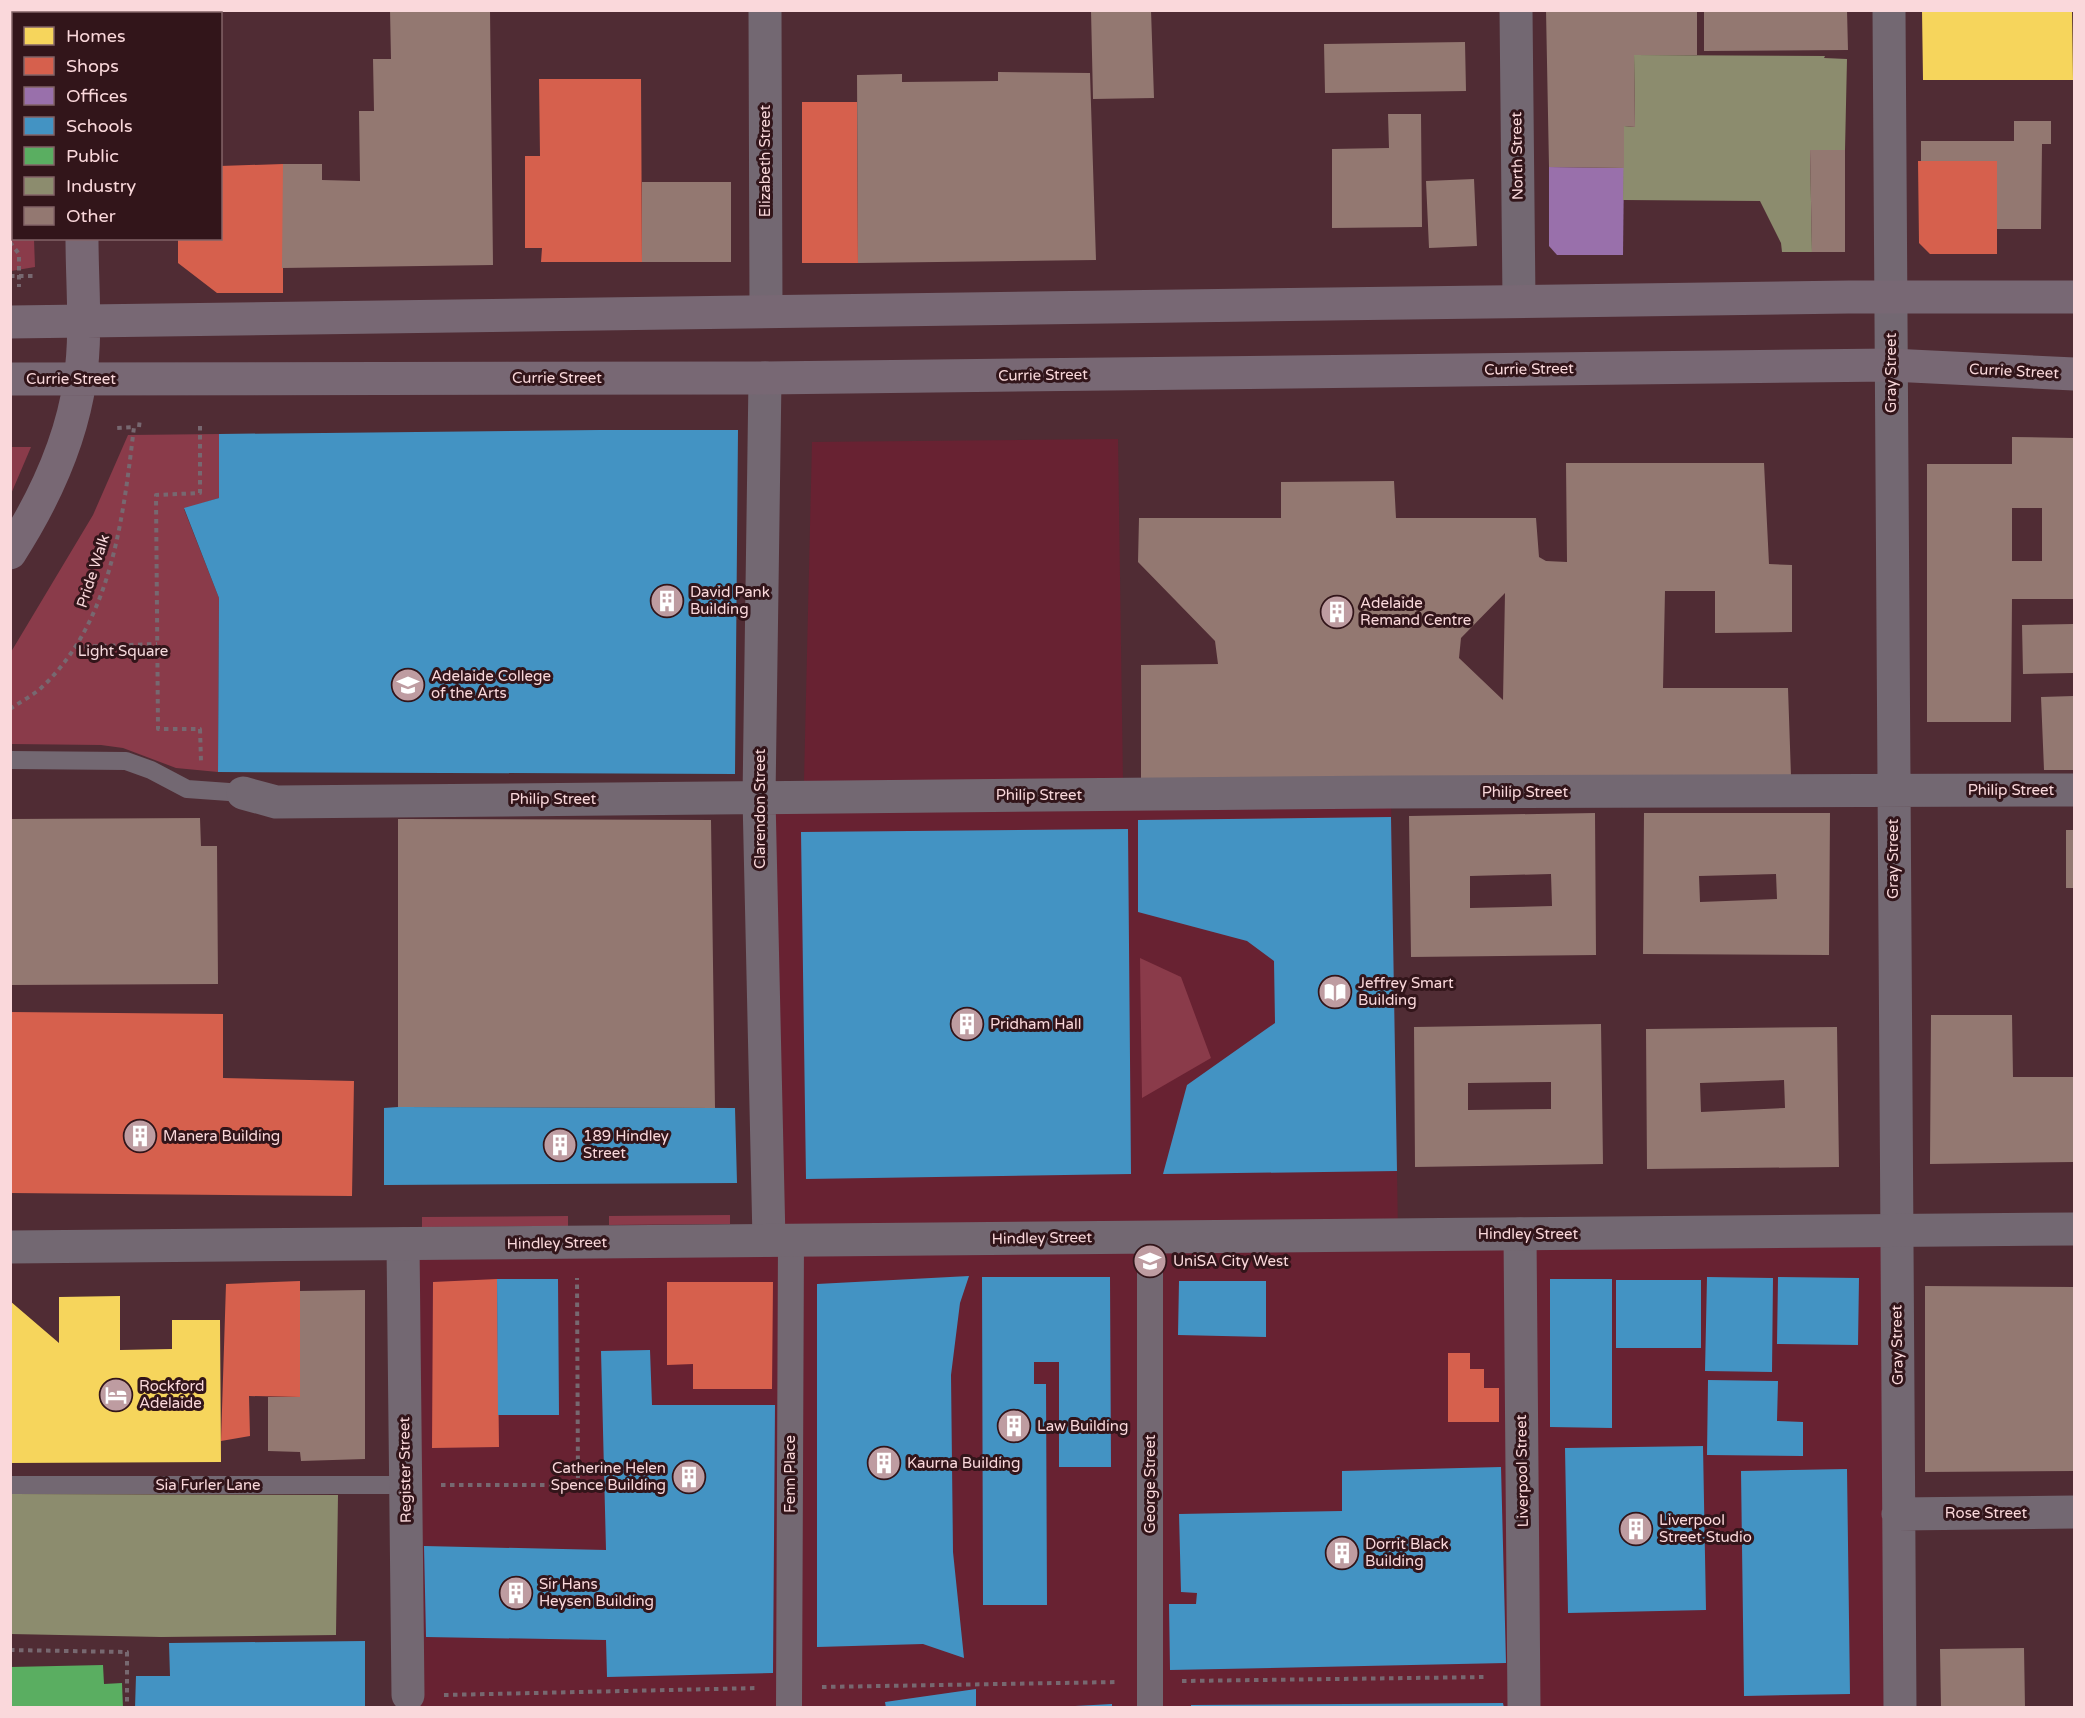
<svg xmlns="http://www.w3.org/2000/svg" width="2085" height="1718" viewBox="0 0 2085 1718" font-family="'Varela Round',sans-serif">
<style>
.built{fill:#682232}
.green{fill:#8a3b4a}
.homes{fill:#f6d55c}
.shops{fill:#d6604d}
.offices{fill:#9970ab}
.schools{fill:#4393c3}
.public{fill:#5aae61}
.industry{fill:#8c8c6e}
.building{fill:#937871;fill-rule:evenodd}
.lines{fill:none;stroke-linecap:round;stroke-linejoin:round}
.path{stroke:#776870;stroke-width:4;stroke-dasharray:4.5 4.5;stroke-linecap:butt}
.service{stroke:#736872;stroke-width:18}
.pedestrian{stroke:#736872;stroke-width:26}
.minor{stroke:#736872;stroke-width:33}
.tertiary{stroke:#736872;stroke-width:33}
.secondary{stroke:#786874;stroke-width:33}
.labels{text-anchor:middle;stroke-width:6;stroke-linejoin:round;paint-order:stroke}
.street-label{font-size:15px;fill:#fad8db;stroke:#32151a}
.poi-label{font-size:15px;fill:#fad8db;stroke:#32151a;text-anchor:start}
.park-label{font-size:15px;fill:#f6dadd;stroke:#32151a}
</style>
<rect width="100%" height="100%" fill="#502c34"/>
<path class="built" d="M1118 439 1123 783 804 781 812 442Z
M1391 792 1398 1234 1895 1230 1900 1707 382 1708 408 1707 403 1244 768 1240 759 798Z"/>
<path class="green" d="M11 10 41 11 40 13 14 14V238L34 239 35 267 11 271Z
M219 434V498L184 509 219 598 218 772 176 768 123 748 101 745 11 744V652L93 515 128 435Z
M11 447H31L11 494 10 447Z
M1140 958 1181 977 1211 1058 1142 1098Z
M730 1215V1224L609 1225V1216Z
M568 1216V1226L422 1227V1217Z"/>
<path class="homes" d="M1922 10H2072L2073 80H1923Z
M120 1296V1350L172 1349V1320H220L221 1462 10 1463V1301L59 1343V1297Z"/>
<path class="shops" d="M539 79H641L642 262H541L542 248H525V156H540Z
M802 102H857L858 263H802Z
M1918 161H1997V254H1930L1919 243Z
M283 164V293H217L178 263V238H220V166Z
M10 1012 223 1014V1078L354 1081 352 1196 10 1193Z
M497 1279 499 1447 432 1448 433 1282Z
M300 1281V1397L249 1396 250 1436 221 1441 226 1284Z
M667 1282H773L772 1389H693V1364L667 1365Z
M1448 1353H1470V1369H1484V1388H1499V1422H1448Z"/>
<path class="offices" d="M1549 167 1624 168 1623 255H1557L1549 246Z"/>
<path class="schools" d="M599 430H738L735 774 218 772 219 598 184 508 219 498V434Z
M1391 817 1397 1171 1163 1174 1187 1085 1275 1023 1274 961 1247 941 1138 912V820Z
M1128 829 1131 1174 806 1179 801 832Z
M398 1107 735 1108 737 1183 384 1185V1108Z
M969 1276 960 1303 951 1375 953 1552 964 1658 923 1644 817 1647V1284Z
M982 1277H1110L1111 1467H1059V1362H1034V1384H1046L1047 1605H983Z
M1707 1277 1773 1278 1772 1372 1705 1371Z
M1778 1277 1859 1278 1858 1345 1777 1344Z
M497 1279H558L559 1415H498Z
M1550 1279H1612V1428L1550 1427Z
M1616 1280H1701V1348H1616Z
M1179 1281H1266V1337L1178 1335Z
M650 1350 652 1405H775L773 1673 607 1677 606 1640 426 1637 424 1546 606 1550 601 1351Z
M1708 1380 1778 1381 1777 1421 1803 1422V1456L1707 1455Z
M1703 1446 1706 1610 1568 1613 1565 1448Z
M1501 1467 1506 1663 1170 1670 1169 1604H1196L1197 1593 1181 1592 1179 1514 1342 1511V1471Z
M1847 1469 1850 1694 1744 1696 1741 1471Z
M365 1641V1708H135L136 1676H170L169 1643Z
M976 1689V1708H886L885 1702Z
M1503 1703 1504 1708H1191V1705Z
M1112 1704V1708H1075V1706Z"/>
<path class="public" d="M103 1665 104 1684 122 1683 123 1708H10V1667Z"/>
<path class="industry" d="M1634 55 1825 56 1824 58 1847 59 1845 150H1810L1812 252H1782L1781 243 1760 201 1623 200 1624 126 1635 127Z
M10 1494 338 1495 336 1635 161 1637 10 1634Z"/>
<path class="building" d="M390 10H490L493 265 282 268 283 164H322V180L360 181 359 111H374L373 59H391Z
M1091 10H1151L1154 98 1093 99Z
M1546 10H1697V55H1634L1635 127 1624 126V168L1549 167Z
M1704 10H1847L1848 50 1704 51Z
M1465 42 1466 91 1325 93 1324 44Z
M998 72 1090 73 1096 260 858 263 857 75 902 74V82L998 81Z
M1388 114H1421L1422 227 1332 228V149L1389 148Z
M2014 121H2051V144H2042L2041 229H1997V161H1921V141H2014Z
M1810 150H1845V252H1812Z
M1474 179 1477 246 1429 248 1426 181Z
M642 182H731V262H642Z
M2012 437 2074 438V599H2012L2011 722H1927V464H2012ZM2012 508H2042V561H2012Z
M1566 463H1764L1769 564 1792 565V632L1715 633V591H1665L1663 688H1788L1791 776 1141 786V665L1218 664 1215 641 1138 562 1139 518H1281V482L1394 481 1396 518H1536L1539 557 1546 561 1567 562ZM1505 593 1503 700 1459 658 1461 638Z
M2074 624V673L2023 674 2022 625Z
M2074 696V770H2044L2041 697Z
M1595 813 1596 955 1411 957 1409 816ZM1551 874 1552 906 1470 908V876Z
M1644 813H1830L1829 955 1643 954ZM1776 874 1777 899 1700 902 1699 876Z
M200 818 201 846H217L218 984 10 985V819Z
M398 819 711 820 715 1108 398 1107Z
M2066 830H2074V888H2066Z
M1931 1015H2012L2013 1077H2074V1162L1930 1164Z
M1601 1024 1603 1164 1415 1167 1414 1027ZM1551 1082V1109L1468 1110V1083Z
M1837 1027 1839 1167 1647 1169 1646 1029ZM1784 1080 1785 1108 1701 1112 1700 1083Z
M1925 1286 2074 1287V1471L1925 1472Z
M365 1290V1459L301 1461 300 1452 268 1451V1397H300V1291Z
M2024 1648 2025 1708H1941L1940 1649Z"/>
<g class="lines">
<path class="path" d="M10 242 19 254V287
M10 276H35
M200 426V493L156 495 158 729H200L201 761
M139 427 140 419
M75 647 157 644
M10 709C20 702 32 696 41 688 112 622 123 518 134 427L115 428
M441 1485H578L577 1278
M10 1650 127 1652V1708
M1182 1681 1487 1677
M822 1687 1118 1682
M444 1695 758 1688"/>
<path class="service" d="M10 760 126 761 151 770 187 789 243 793
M10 1485H405"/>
<path class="pedestrian" d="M1150 1260V1708
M789 1708 791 1240"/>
<path class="minor" d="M765 10 766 311
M1516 10 1519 301
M1889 10 1900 1708
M765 378 759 798 769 1240
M243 793 276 802 1391 792 2074 790
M1520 1234 1524 1708
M403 1244 408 1695
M1898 1514 2074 1512"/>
<path class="tertiary" d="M10 1247 2074 1229"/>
<path class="secondary" d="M83 14V10
M10 322 1849 297H2074
M10 379 765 378 1891 365 2074 374
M10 553C44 500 71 443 80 380 87 334 82 285 82 238"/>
</g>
<defs>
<g id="building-disc" transform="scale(1.725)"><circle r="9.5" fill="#be9ca1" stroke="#32151a"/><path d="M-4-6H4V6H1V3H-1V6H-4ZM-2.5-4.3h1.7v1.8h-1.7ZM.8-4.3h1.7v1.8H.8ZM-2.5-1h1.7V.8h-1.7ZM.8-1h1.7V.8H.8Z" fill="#fff"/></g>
<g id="university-disc" transform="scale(1.725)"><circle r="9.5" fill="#be9ca1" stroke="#32151a"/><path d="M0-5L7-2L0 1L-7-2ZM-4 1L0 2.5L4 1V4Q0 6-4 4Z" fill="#fff"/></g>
<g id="library-disc" transform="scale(1.725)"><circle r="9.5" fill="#be9ca1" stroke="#32151a"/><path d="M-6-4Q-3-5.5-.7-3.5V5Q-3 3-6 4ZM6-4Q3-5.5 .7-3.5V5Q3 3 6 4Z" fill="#fff"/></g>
<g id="hotel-disc" transform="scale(1.725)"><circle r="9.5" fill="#be9ca1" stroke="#32151a"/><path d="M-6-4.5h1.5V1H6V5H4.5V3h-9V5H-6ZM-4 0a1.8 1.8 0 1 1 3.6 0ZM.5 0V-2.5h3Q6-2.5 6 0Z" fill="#fff"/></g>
</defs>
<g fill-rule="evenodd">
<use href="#building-disc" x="667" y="601"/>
<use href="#building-disc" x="1337" y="612"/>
<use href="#university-disc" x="408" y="685"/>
<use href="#library-disc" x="1335" y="992"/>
<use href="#building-disc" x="967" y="1024"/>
<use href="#building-disc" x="140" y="1136"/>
<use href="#building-disc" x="560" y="1145"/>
<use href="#university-disc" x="1150" y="1261"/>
<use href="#hotel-disc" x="116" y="1395"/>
<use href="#building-disc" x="1014" y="1426"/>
<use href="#building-disc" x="884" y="1463"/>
<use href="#building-disc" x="689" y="1477"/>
<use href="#building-disc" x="1636" y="1529"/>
<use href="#building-disc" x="1342" y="1553"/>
<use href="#building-disc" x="516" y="1593"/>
</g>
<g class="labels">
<g class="street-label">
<text transform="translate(1517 156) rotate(-91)" y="5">North Street</text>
<text transform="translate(765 161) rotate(-90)" y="5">Elizabeth Street</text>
<text transform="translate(1529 369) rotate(-1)" y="5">Currie Street</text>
<text transform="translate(2014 371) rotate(3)" y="5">Currie Street</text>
<text transform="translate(1891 373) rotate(-90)" y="5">Gray Street</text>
<text transform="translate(1043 375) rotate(-1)" y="5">Currie Street</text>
<text x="557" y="383">Currie Street</text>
<text x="71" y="384">Currie Street</text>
<text transform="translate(93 571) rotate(-72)" y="5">Pride Walk</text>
<text x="2011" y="795">Philip Street</text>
<text x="1525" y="797">Philip Street</text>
<text x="1039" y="800">Philip Street</text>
<text x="553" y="804">Philip Street</text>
<text transform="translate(760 809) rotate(-90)" y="5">Clarendon Street</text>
<text transform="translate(1893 859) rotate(-90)" y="5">Gray Street</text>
<text x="1528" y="1239">Hindley Street</text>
<text transform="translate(1042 1238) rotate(-1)" y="5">Hindley Street</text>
<text transform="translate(557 1243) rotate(-1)" y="5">Hindley Street</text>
<text transform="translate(1897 1345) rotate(-91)" y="5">Gray Street</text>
<text transform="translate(405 1470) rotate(-91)" y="5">Register Street</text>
<text transform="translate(1522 1471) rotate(-91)" y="5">Liverpool Street</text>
<text transform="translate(790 1474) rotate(-90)" y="5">Fenn Place</text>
<text transform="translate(1150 1484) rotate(-90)" y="5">George Street</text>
<text x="208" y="1490">Sia Furler Lane</text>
<text x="1986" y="1518">Rose Street</text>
</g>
<g class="poi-label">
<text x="690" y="597">David Pank<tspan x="690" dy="17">Building</tspan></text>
<text x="1360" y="608">Adelaide<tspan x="1360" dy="17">Remand Centre</tspan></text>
<text x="431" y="681">Adelaide College<tspan x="431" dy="17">of the Arts</tspan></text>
<text x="1358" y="988">Jeffrey Smart<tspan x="1358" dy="17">Building</tspan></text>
<text x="990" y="1029">Pridham Hall</text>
<text x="163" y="1141">Manera Building</text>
<text x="583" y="1141">189 Hindley<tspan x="583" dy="17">Street</tspan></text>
<text x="1173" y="1266">UniSA City West</text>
<text x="139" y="1391">Rockford<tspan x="139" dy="17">Adelaide</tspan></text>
<text x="1037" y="1431">Law Building</text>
<text x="907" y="1468">Kaurna Building</text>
<text x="666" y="1473" text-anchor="end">Catherine Helen<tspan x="666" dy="17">Spence Building</tspan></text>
<text x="1659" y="1525">Liverpool<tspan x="1659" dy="17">Street Studio</tspan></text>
<text x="1365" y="1549">Dorrit Black<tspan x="1365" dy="17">Building</tspan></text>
<text x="539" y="1589">Sir Hans<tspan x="539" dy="17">Heysen Building</tspan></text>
</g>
<g class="park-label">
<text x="123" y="656">Light Square</text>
</g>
</g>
<rect width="2085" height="1718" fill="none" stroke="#fad8db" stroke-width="24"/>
<rect x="12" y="12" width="210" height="228" fill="#32151a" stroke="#826367" stroke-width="1.5"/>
<rect x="24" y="27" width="30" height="18" fill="#f6d55c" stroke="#826367" stroke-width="1.5"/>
<text x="66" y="42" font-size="18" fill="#fad8db">Homes</text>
<rect x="24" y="57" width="30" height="18" fill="#d6604d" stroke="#826367" stroke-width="1.5"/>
<text x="66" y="72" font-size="18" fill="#fad8db">Shops</text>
<rect x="24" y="87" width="30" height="18" fill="#9970ab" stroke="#826367" stroke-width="1.5"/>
<text x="66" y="102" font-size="18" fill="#fad8db">Offices</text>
<rect x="24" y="117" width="30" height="18" fill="#4393c3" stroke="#826367" stroke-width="1.5"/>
<text x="66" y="132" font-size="18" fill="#fad8db">Schools</text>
<rect x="24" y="147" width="30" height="18" fill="#5aae61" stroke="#826367" stroke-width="1.5"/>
<text x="66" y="162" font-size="18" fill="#fad8db">Public</text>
<rect x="24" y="177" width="30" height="18" fill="#8c8c6e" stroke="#826367" stroke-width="1.5"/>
<text x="66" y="192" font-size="18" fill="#fad8db">Industry</text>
<rect x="24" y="207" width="30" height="18" fill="#937871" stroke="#826367" stroke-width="1.5"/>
<text x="66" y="222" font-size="18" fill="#fad8db">Other</text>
</svg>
